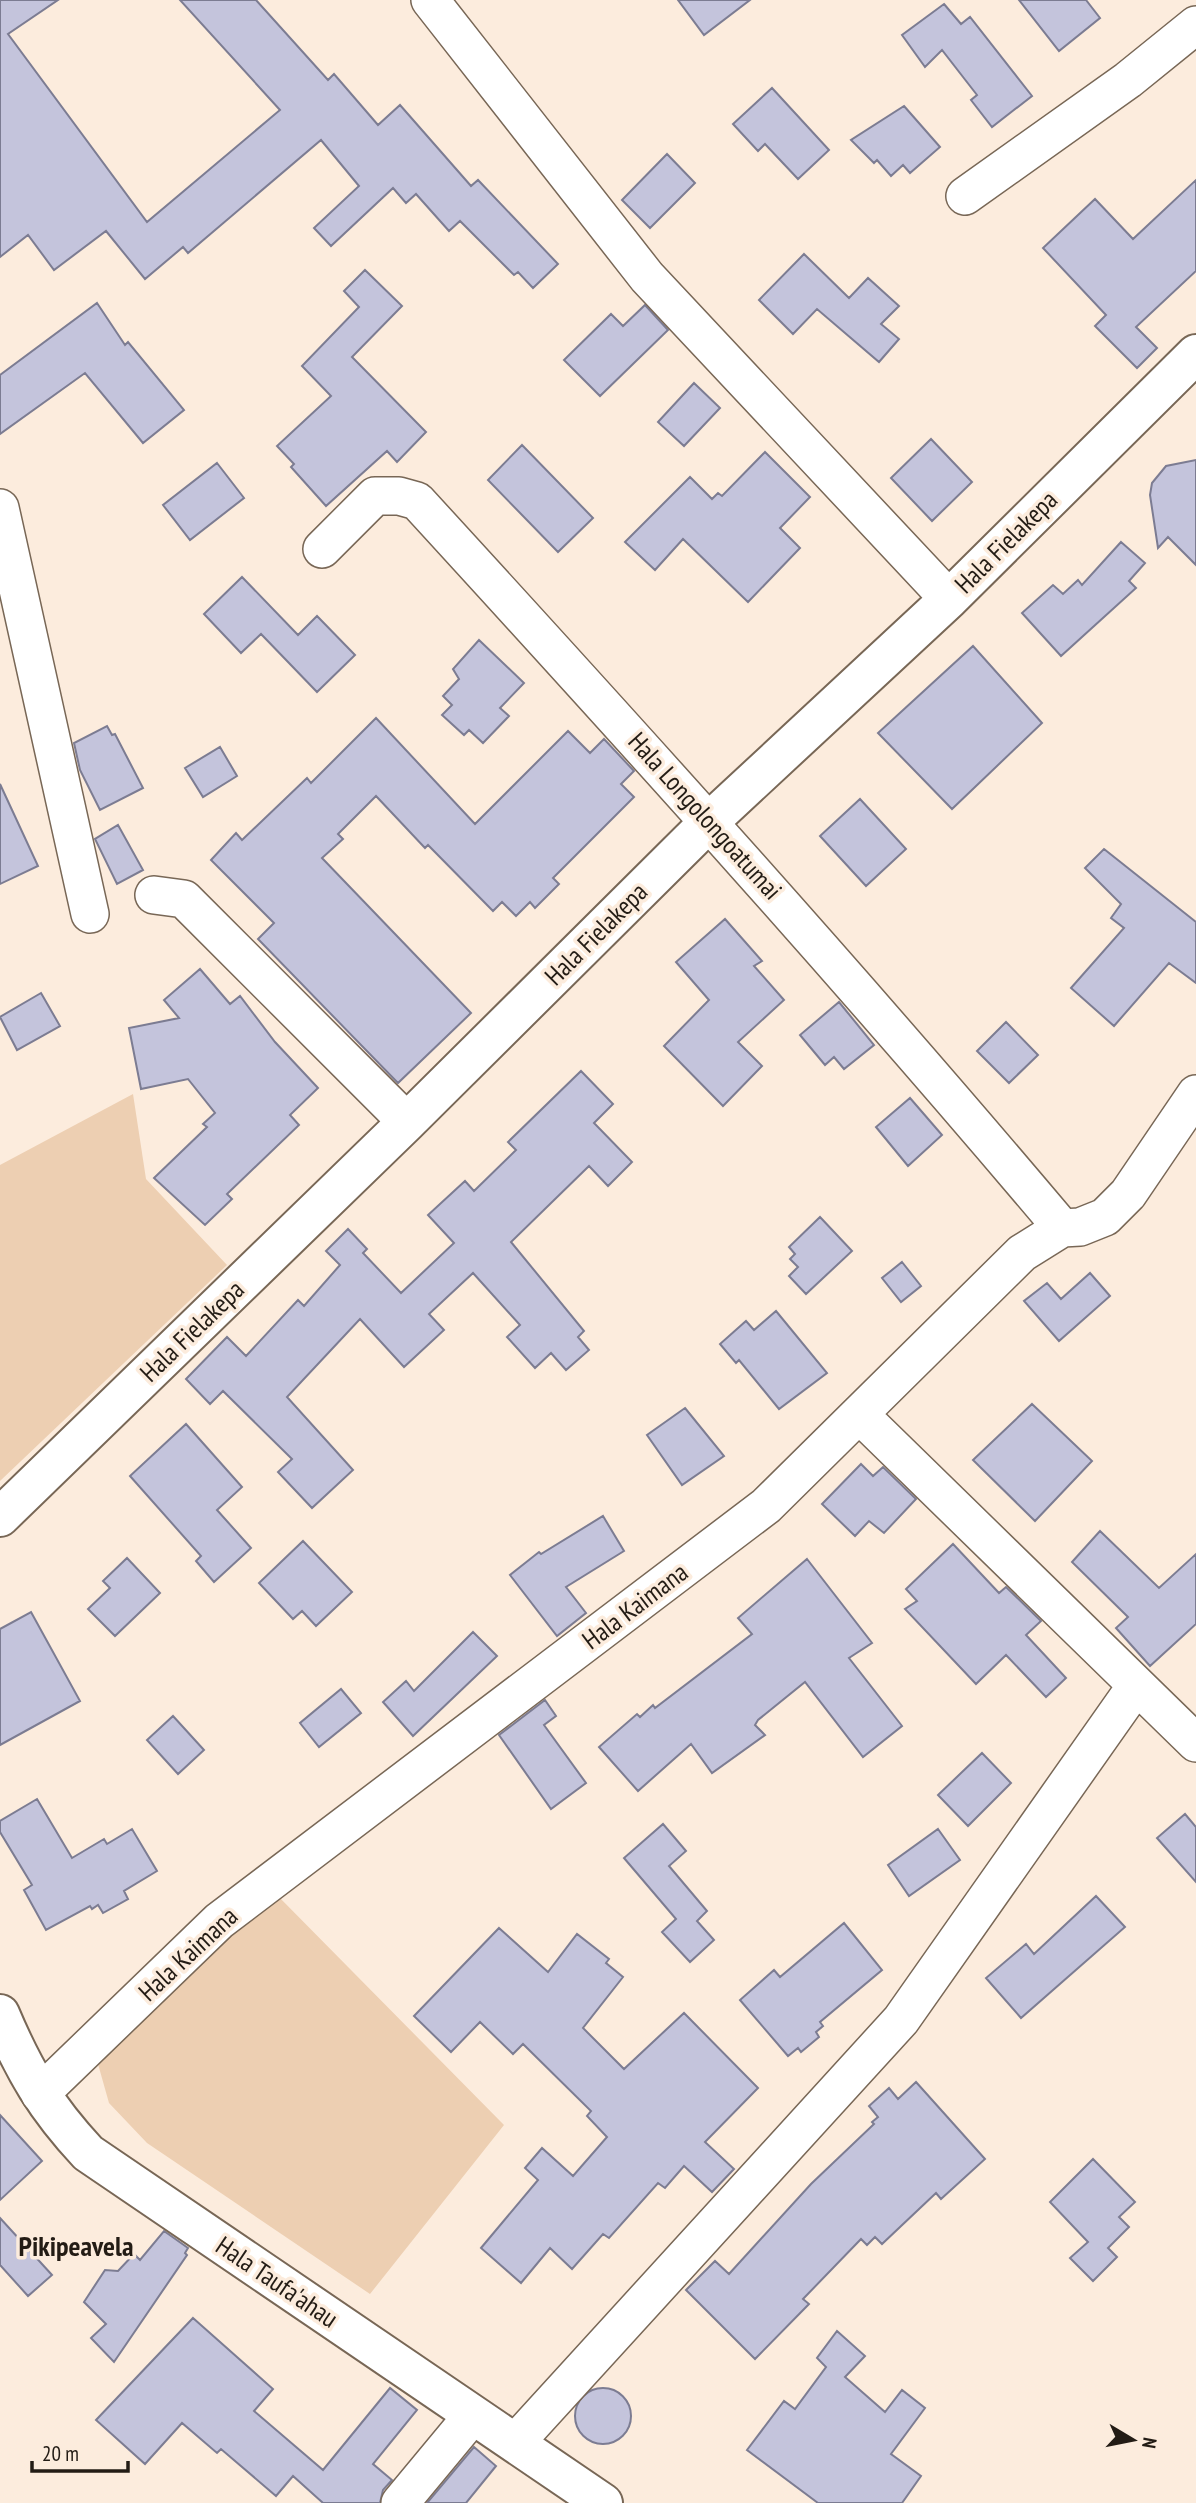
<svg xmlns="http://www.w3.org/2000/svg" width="1196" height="2503" viewBox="0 0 1196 2503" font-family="'PT Sans Narrow',sans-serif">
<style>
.green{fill:#edcfb2}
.building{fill:#c4c4dc;stroke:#7c7c92;stroke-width:2}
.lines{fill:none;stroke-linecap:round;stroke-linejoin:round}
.street-casing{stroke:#786756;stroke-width:40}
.secondary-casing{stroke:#786756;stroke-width:42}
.primary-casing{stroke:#786756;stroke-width:42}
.street{stroke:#fff;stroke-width:37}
.secondary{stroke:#fff;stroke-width:38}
.primary{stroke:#fff;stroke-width:38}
.labels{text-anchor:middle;stroke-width:7;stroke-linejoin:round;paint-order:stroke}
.street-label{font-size:26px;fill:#231c15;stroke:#fcecdd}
.neighbourhood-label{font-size:28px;font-weight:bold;fill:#231c15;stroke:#fcecdd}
</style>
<rect width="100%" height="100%" fill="#fcecdd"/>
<path class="green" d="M133 1094 146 1179 227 1265 0 1481V1165Z
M275 1893 504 2125 370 2294 147 2143 109 2103 98 2064 222 1933Z"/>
<path class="building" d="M0 0H58L8 34 147 222 280 110 180 0H256L328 80 334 74 378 125 400 105 471 186 478 180 558 264 533 288 518 272 514 275 460 221 449 231 416 194 406 203 393 188 331 246 314 228 359 186 321 140 188 253 183 247 145 279 106 231 54 270 28 235 0 257Z
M678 0H750L704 35Z
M1019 0H1086L1100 18 1059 51Z
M944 4 961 24 970 17 1032 96 992 127 971 100 977 95 942 50 925 67 902 35Z
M772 88 829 150 798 179 765 144 758 151 733 124Z
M904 106 940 147 910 173 903 165 891 176 877 160 874 163 851 140Z
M667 154 695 183 650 228 622 200Z
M1196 180V271L1136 327 1157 348 1137 368 1095 326 1106 315 1043 248 1095 199 1133 239Z
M804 254 849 298 868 278 899 306 881 324 899 339 879 362 817 309 793 334 759 300Z
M365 270 402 306 352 357 426 432 397 462 387 451 326 506 291 467 294 464 277 446 331 396 302 366 359 307 344 291Z
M97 303 125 345 128 342 184 410 143 443 85 373 0 434V375Z
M645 305 668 330 600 396 564 360 611 314 623 326Z
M694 383 720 408 684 446 658 422Z
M931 439 972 482 932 521 891 478Z
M522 445 593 518 558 552 488 480Z
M765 452 810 497 780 528 800 548 748 602 683 539 655 570 625 542 690 477 712 499 718 493 722 496Z
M1196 460V565L1168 537 1158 548 1150 495 1152 483 1166 466Z
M217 463 244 498 190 540 163 505Z
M1121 542 1145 563 1129 581 1136 588 1061 656 1022 613 1053 585 1063 594 1078 580 1082 585Z
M242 577 298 635 317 616 355 655 317 692 261 634 241 653 204 614Z
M479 640 524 683 500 708 509 716 483 743 469 730 464 735 442 715 452 705 443 696 459 679 453 669Z
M973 646 1042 723 952 809 878 733Z
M376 718 475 824 568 731 590 753 604 739 634 771 621 784 634 797 553 878 559 884 535 908 530 902 516 916 502 902 493 911 428 845 425 848 376 796 338 834 343 839 322 858 471 1013 398 1083 258 939 274 923 211 860 236 833 242 840 307 778 311 783Z
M107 726 112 735 115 734 143 788 100 810 80 770 74 743Z
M220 747 237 776 203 797 185 768Z
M0 784 38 866 0 884Z
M860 799 906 849 866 886 820 836Z
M118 825 143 870 117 884 95 839Z
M1104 849 1196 922V983L1169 963 1114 1026 1071 988 1124 928 1111 918 1121 904 1085 868Z
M725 919 762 961 754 966 784 1000 738 1042 762 1066 723 1106 664 1046 709 1000 676 962Z
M200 969 230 1004 240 996 275 1042 318 1088 290 1115 299 1125 227 1194 232 1199 205 1225 154 1178 207 1127 203 1124 215 1113 188 1079 141 1089 129 1028 179 1018 164 1000Z
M41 993 60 1026 17 1050 0 1017Z
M839 1002 874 1045 844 1069 834 1057 825 1065 800 1035Z
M1006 1022 1038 1055 1009 1083 977 1051Z
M581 1071 613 1104 594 1123 632 1162 608 1186 589 1166 511 1242 584 1331 578 1337 589 1350 566 1370 551 1353 535 1368 507 1337 520 1325 473 1273 429 1314 444 1330 404 1367 360 1319 287 1397 353 1470 312 1508 278 1472 292 1459 223 1391 210 1404 186 1379 227 1337 246 1356 298 1300 304 1306 340 1265 326 1251 348 1229 367 1249 363 1253 401 1293 454 1243 428 1215 465 1181 474 1191 516 1150 508 1142Z
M910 1098 942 1135 908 1166 876 1127Z
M820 1217 852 1251 806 1294 789 1276 798 1267 790 1259 795 1254 789 1247Z
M902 1262 921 1286 901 1302 882 1278Z
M1090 1273 1110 1296 1059 1341 1024 1301 1047 1283 1061 1299Z
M776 1311 827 1373 779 1409 739 1360 736 1363 720 1344 746 1321 754 1330Z
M1032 1404 1092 1461 1035 1521 973 1460Z
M685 1408 724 1456 682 1485 647 1435Z
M186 1424 242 1487 217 1510 251 1548 214 1582 196 1561 201 1556 130 1476Z
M861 1464 873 1476 883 1467 916 1499 884 1533 869 1521 855 1536 822 1504Z
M603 1516 624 1551 566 1587 586 1613 557 1636 510 1575 539 1552 541 1554Z
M1100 1531 1159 1588 1196 1554V1624L1150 1666 1116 1628 1128 1617 1072 1562Z
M303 1541 352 1592 316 1626 302 1611 293 1619 259 1583Z
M953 1544 999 1593 1006 1587 1041 1621 1026 1635 1066 1678 1046 1697 1006 1655 976 1684 905 1609 917 1601 906 1589Z
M127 1558 160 1593 115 1636 88 1609 110 1588 103 1581Z
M807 1559 872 1643 849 1658 902 1726 863 1757 805 1682 758 1720 755 1725 765 1735 712 1773 691 1744 638 1791 599 1747 637 1714 640 1717 653 1705 655 1708 752 1634 738 1618Z
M31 1612 80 1701 0 1745V1629Z
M473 1632 497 1656 413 1736 383 1702 406 1681 414 1691Z
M341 1689 361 1713 319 1747 300 1723Z
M545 1700 556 1716 544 1725 586 1783 551 1809 499 1735Z
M173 1716 204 1750 178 1774 147 1740Z
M982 1753 1011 1783 968 1826 938 1795Z
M37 1799 72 1858 104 1839 107 1844 132 1829 157 1871 124 1891 128 1899 103 1913 98 1905 92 1909 90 1906 46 1930 24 1890 32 1885 0 1832V1821Z
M1185 1814 1196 1827V1882L1157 1838Z
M663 1824 686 1851 669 1866 707 1911 697 1921 714 1940 690 1962 662 1932 676 1919 624 1858Z
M938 1829 960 1860 909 1896 888 1865Z
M1096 1896 1125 1927 1021 2018 986 1978 1026 1944 1034 1954Z
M844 1923 882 1970 820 2022 823 2026 816 2032 819 2037 801 2052 798 2048 788 2056 740 2000 774 1970 780 1977Z
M499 1928 548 1972 577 1934 609 1959 606 1963 623 1977 583 2028 624 2069 684 2013 758 2088 705 2142 734 2169 712 2192 684 2166 665 2188 658 2183 609 2238 603 2234 572 2269 550 2248 521 2283 481 2248 538 2180 525 2168 542 2148 573 2176 607 2137 587 2116 591 2111 523 2044 513 2054 480 2022 451 2052 414 2016Z
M916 2082 985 2159 941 2199 936 2193 882 2244 875 2237 867 2245 861 2239 803 2299 809 2304 755 2359 686 2290 715 2261 729 2274 811 2184 874 2124 872 2122 878 2117 869 2106 889 2088 898 2099Z
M0 2115 42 2161 0 2200Z
M1093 2159 1135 2202 1119 2217 1129 2227 1108 2248 1117 2257 1093 2281 1070 2258 1088 2242 1050 2202Z
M0 2218 52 2275 28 2296 0 2265Z
M164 2231 188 2248 185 2253 187 2255 114 2362 91 2338 106 2324 84 2302 105 2270 118 2271 134 2254 140 2260Z
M193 2318 273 2389 254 2411 323 2470 390 2388 417 2410 373 2464 392 2480 383 2490 380 2503H323L293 2476 276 2496 221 2449 217 2453 182 2423 145 2464 96 2420Z
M837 2331 865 2356 845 2377 885 2412 902 2390 925 2408 891 2454 921 2476 902 2503H818L747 2450 784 2401 795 2409 826 2367 817 2358Z
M575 2416a28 28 0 1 1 56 0a28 28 0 1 1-56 0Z
M474 2447 496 2466 466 2503H427Z"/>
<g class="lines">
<g class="street-casing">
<path id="street" d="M430 0 647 277 949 599
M965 196 1128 80 1196 25
M0 508 90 914
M322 549 375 496H399L417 501C636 740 853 980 1062 1228
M154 895 184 899 407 1122
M861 1416 1196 1743
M40 2094 219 1921 766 1506 1022 1253 1062 1228 1080 1227 1105 1217 1128 1194 1196 1094
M515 2443 901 2020 1136 1686
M400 2503 473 2415"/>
</g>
<g class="secondary-casing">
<path id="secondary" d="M0 1517 407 1122 710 821 949 599 1196 354"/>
</g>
<g class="primary-casing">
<path id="primary" d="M0 2014C24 2071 46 2108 88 2153L603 2503"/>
</g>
<use href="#street" class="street"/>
<use href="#secondary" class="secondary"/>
<use href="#primary" class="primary"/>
</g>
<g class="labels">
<g class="street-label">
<text transform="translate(1006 542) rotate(-45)" y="9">Hala Fielakepa</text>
<text transform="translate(705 816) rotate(48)" y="9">Hala Longolongoatumai</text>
<text transform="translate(596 934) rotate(-45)" y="9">Hala Fielakepa</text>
<text transform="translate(192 1331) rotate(-44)" y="9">Hala Fielakepa</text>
<text transform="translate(635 1606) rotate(-37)" y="9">Hala Kaimana</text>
<text transform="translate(188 1954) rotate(-43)" y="9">Hala Kaimana</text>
<text transform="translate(277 2282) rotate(34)" y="9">Hala Taufa'ahau</text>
</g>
<g class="neighbourhood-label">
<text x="76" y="2256">Pikipeavela</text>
</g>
</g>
<g transform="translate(1133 2440) rotate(100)" stroke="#fcecdd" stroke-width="5" paint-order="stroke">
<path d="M0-5L12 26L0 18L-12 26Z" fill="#231c15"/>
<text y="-10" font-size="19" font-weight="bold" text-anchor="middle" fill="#231c15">N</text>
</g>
<path d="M32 2461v10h96v-10" fill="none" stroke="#231c15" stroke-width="3.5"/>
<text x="42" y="2461" font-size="21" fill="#231c15" stroke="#fcecdd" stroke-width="5" paint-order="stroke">20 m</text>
</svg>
